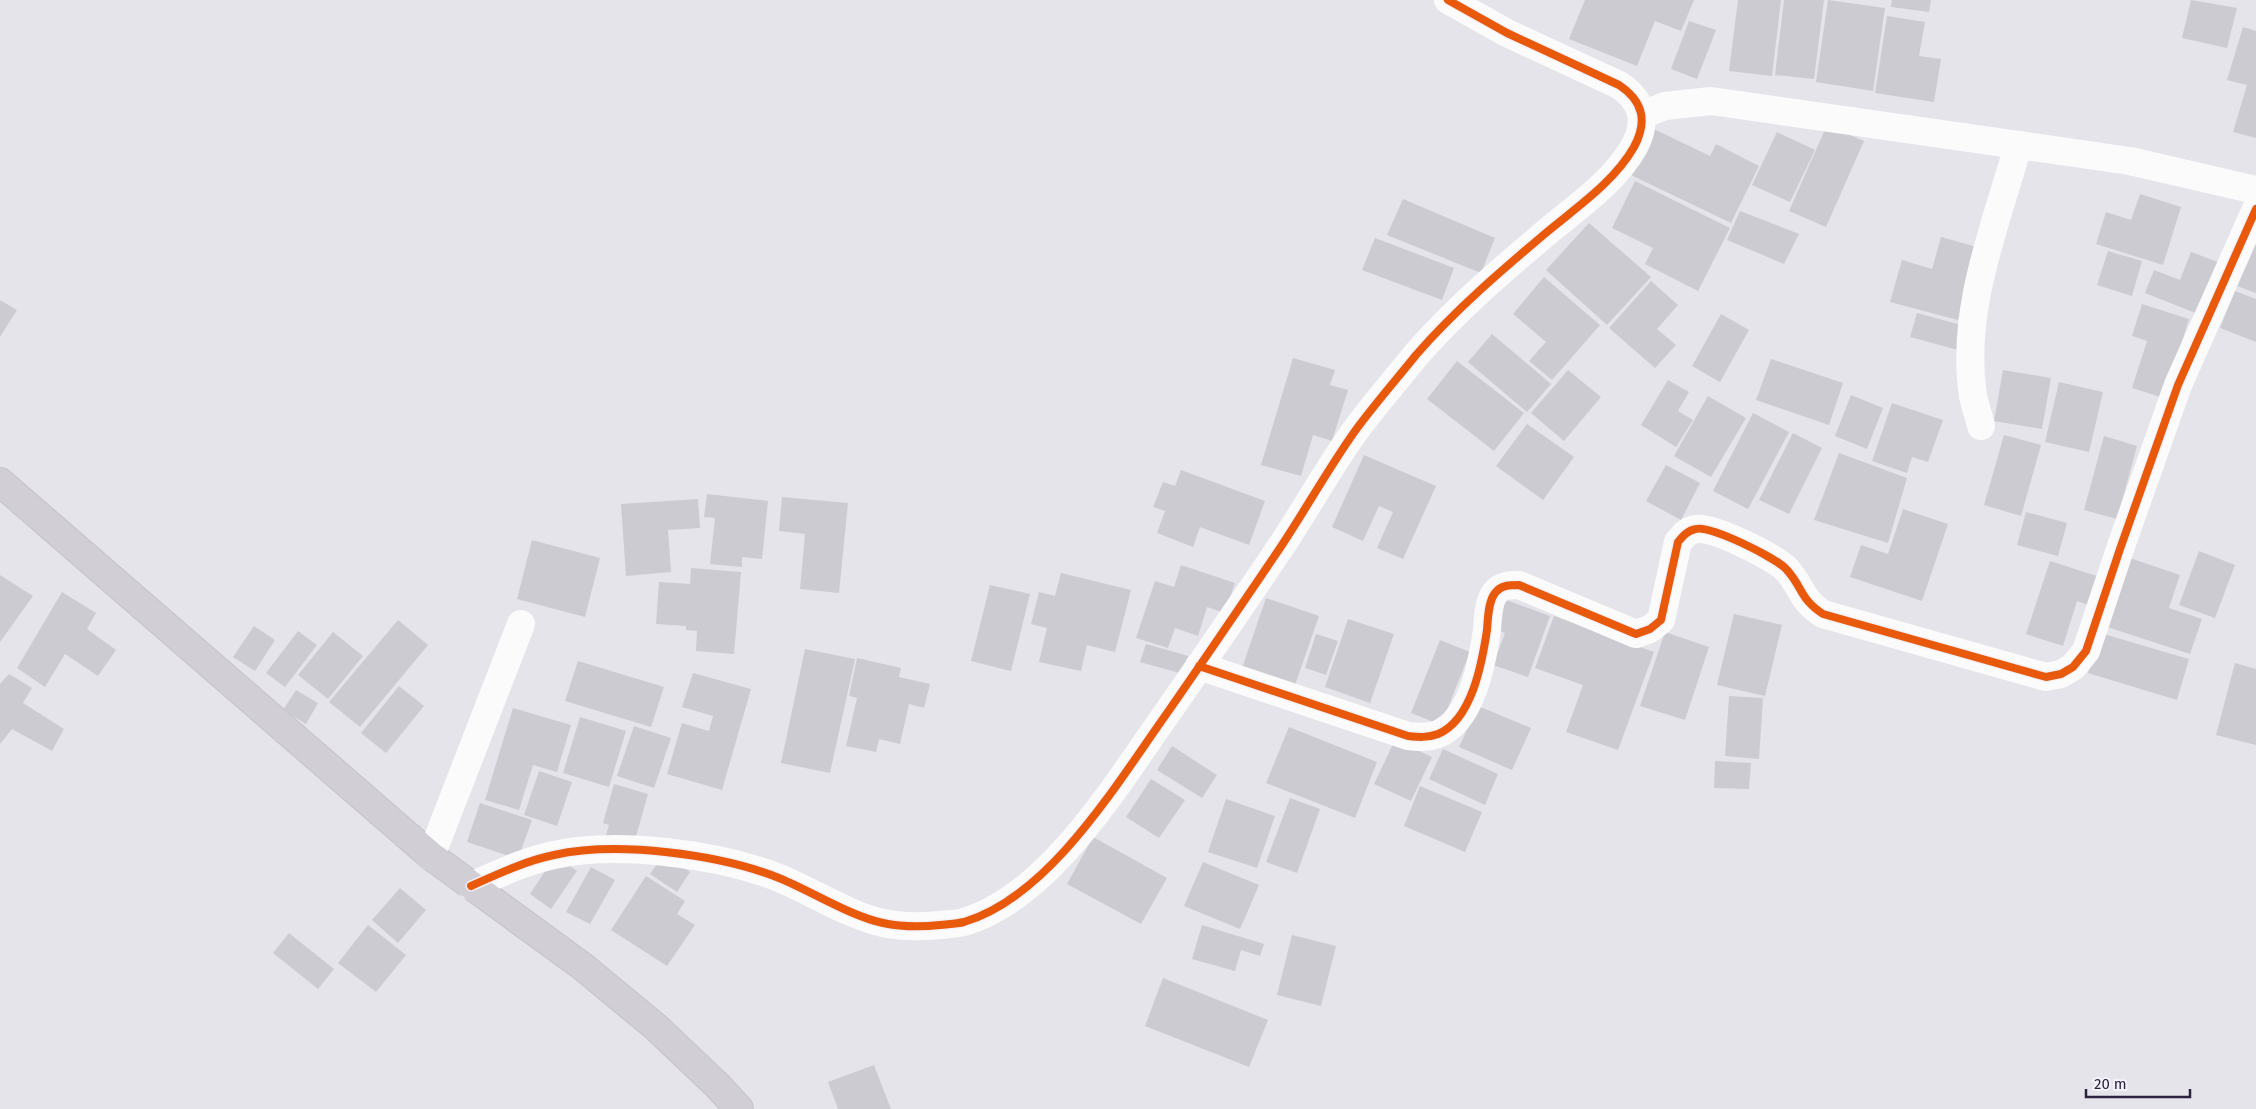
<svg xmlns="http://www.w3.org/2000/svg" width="2256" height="1109" viewBox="0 0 2256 1109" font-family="'Fira Sans',sans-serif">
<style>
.building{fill:#cccbd1}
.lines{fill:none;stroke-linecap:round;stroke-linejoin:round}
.primary-casing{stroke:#c3c1ca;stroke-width:30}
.street{stroke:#fbfbfc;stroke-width:28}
.primary{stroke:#d1ced6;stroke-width:28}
.cycleway-casing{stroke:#f3f2f9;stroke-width:11}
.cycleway{stroke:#e8590c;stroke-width:8}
</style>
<rect width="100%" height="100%" fill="#e5e4ea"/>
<path class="building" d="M1585 0H1694L1681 31 1655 21 1637 66 1569 39Z
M1738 0H1781L1772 76 1729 71Z
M1784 0H1824L1814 79 1775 75Z
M1828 0 1885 8 1873 91 1816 82Z
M1892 0H1931L1929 12 1891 7Z
M2191 0 2237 8 2227 48 2182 38Z
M1887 16 1925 22 1919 56 1941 59 1934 102 1875 93Z
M1689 21 1716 30 1697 79 1671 69Z
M2243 27 2256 31V138L2233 132 2247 85 2227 80Z
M1827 125 1864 141 1826 227 1789 211Z
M1654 129 1710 156 1716 144 1759 166 1731 223 1631 175Z
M1777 132 1815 150 1790 202 1752 185Z
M1635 181 1730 228 1698 291 1645 264 1653 248 1612 228Z
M2140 194 2181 207 2163 265 2096 244 2106 212 2131 220Z
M1403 199 1495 238 1481 273 1387 235Z
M1740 211 1799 234 1784 264 1727 240Z
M1589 223 1651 277 1607 325 1546 270Z
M1941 237 1977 247 1958 320 1890 302 1902 260 1932 269Z
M1375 238 1454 268 1442 300 1362 270Z
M2256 238V293L2237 286Z
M2108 251 2142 261 2132 296 2097 285Z
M2191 252 2218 262 2198 314 2145 293 2154 270 2180 280Z
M1544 277 1600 325 1552 380 1529 361 1546 342 1513 314Z
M1651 281 1678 305 1657 329 1676 345 1655 368 1609 328Z
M2235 291 2256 299V342L2220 328Z
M0 300 17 310 0 337Z
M2142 304 2189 319 2164 398 2132 388 2147 341 2132 336Z
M1917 313 1965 326 1958 350 1910 337Z
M1721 314 1749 330 1720 382 1692 366Z
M1492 334 1551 384 1527 412 1468 362Z
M1293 358 1335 370 1330 385 1348 390 1332 441 1313 435 1301 476 1261 465Z
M1771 359 1843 383 1829 425 1756 400Z
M1457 361 1524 413 1494 451 1427 399Z
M1568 370 1601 397 1564 441 1531 413Z
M2003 370 2051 378 2042 429 1994 421Z
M1668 380 1689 392 1678 411 1693 420 1676 447 1641 425Z
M2059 382 2103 392 2089 452 2045 442Z
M1851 395 1883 408 1867 449 1835 436Z
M1708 396 1746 418 1711 477 1674 456Z
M1892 403 1943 420 1928 462 1912 457 1907 473 1872 461Z
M1753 413 1789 432 1748 509 1713 491Z
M1527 424 1574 457 1543 500 1496 466Z
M1793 433 1822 448 1789 514 1759 500Z
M2004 435 2041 445 2021 516 1984 505Z
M2104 436 2137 446 2117 519 2084 510Z
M1839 453 1907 478 1888 543 1814 520Z
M1364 455 1436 486 1403 559 1377 548 1393 512 1379 506 1363 541 1332 527Z
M1666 465 1700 483 1681 520 1646 501Z
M1181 470 1265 501 1249 545 1200 527 1193 547 1157 533 1165 511 1153 507 1163 482 1175 486Z
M707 494 768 501 762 559 742 557V567L710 564 715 518 704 517Z
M782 497 848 503 839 593 800 589 805 534 779 531Z
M698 499 700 528 668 530 671 572 626 576 621 504Z
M1903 509 1948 524 1922 601 1850 577 1861 545 1888 554Z
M2026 512 2067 523 2058 556 2017 545Z
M532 540 600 558 585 617 517 599Z
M2199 551 2235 565 2215 618 2179 605Z
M2124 556 2180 575 2169 608 2202 619 2190 654 2101 625Z
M2050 561 2103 578 2094 607 2077 601 2063 646 2026 634Z
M1181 565 1235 583 1225 613 1207 607 1198 636 1175 628 1168 648 1136 638 1155 581 1174 587Z
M691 568 741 572 734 654 696 651 697 631 686 630V626L656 624 659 582 690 584Z
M1061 573 1131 590 1115 652 1087 645 1081 671 1039 662 1047 628 1031 624 1039 592 1055 596Z
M0 575 33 596 0 642Z
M990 585 1030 594 1011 671 971 661Z
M62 592 96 613 87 629 116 650 98 676 65 654 45 687 17 668Z
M1266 598 1319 616 1295 685 1242 668Z
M1501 598 1550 616 1528 677 1493 665 1505 633 1490 627Z
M1734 614 1782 625 1765 696 1717 685Z
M1554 616 1654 652 1618 750 1566 732 1583 685 1535 668Z
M1348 619 1394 634 1370 703 1325 687Z
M398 620 428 645 360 727 329 702Z
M254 626 275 640 255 671 233 657Z
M298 631 317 645 285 687 266 673Z
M333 632 363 656 328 699 298 675Z
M1665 632 1709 647 1685 720 1640 706Z
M2100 633 2189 659 2177 700 2088 673Z
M1316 634 1338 641 1326 675 1305 668Z
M1440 640 1470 652 1441 725 1411 713Z
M1146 644 1192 657 1187 675 1140 662Z
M805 649 855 659 830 773 781 763Z
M857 658 901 668 899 677 930 684 924 708 909 704 900 744 879 739 876 752 846 746 857 698 849 696Z
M578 661 664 687 651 727 565 701Z
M2235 663 2256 669V745L2216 735Z
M693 673 751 689 722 790 667 774 682 723 709 731 713 716 682 707Z
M9 674 32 688 23 703 64 729 52 751 12 729 0 744V684Z
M399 686 424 706 386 753 361 733Z
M296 690 318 703 306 724 283 710Z
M1729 696 1763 698 1759 759 1725 756Z
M1478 706 1531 728 1512 770 1459 747Z
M513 708 571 725 557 772 533 765 519 810 485 800Z
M580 717 626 731 609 787 563 773Z
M634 726 671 738 654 788 617 776Z
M1289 727 1377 762 1355 818 1266 783Z
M1395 740 1432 757 1411 801 1374 784Z
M1172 746 1217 775 1202 798 1157 770Z
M1443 749 1498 774 1485 805 1429 779Z
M1715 761 1751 763 1749 789 1714 788Z
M539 771 572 782 557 826 524 815Z
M1151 779 1185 800 1159 838 1126 817Z
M614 784 648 794 633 847 605 839 609 825 603 823Z
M1420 786 1482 812 1465 852 1404 826Z
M1290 798 1320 809 1297 873 1266 862Z
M1226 799 1275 816 1257 868 1208 852Z
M480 803 532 820 518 859 467 842Z
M1093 837 1167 878 1141 924 1067 884Z
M664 854 690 872 677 892 650 874Z
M555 856 577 871 551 909 530 894Z
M1203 862 1259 885 1240 929 1184 906Z
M591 867 615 880 590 924 566 912Z
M646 876 685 901 677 914 695 925 667 966 611 930Z
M400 888 426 910 398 943 372 920Z
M368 925 406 955 376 992 338 963Z
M1202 925 1264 944 1260 956 1241 950 1235 971 1192 959Z
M289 933 334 969 318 989 273 953Z
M1292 935 1336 946 1321 1006 1277 995Z
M1163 978 1268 1020 1249 1067 1145 1026Z
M874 1065 891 1109H838L828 1082Z"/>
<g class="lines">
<g class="primary-casing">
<path id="primary" d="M0 482 431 856 582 966 657 1028 717 1085 739 1109"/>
</g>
<path class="street" d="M1642 115 1665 106 1711 101 2130 161 2256 190
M1981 426C1979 416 1975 406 1973 396 1960 311 1995 227 2018 146
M1199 666 1408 736C1418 737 1428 738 1438 734 1472 720 1482 663 1487 630 1488 619 1488 602 1495 593 1501 585 1510 585 1519 585L1636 634 1650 629 1661 620 1678 542C1683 536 1688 530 1696 529 1710 525 1777 558 1787 570 1803 588 1800 599 1823 614L2046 677 2061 674 2073 667 2086 651 2120 549 2178 385 2256 209
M431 856 521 624
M471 886C498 874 525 861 554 855 617 841 719 854 779 878 811 891 850 916 883 923 902 927 921 927 940 925 948 924 956 924 964 922 1049 897 1116 785 1165 716 1204 660 1242 604 1280 548 1306 509 1328 469 1355 431 1374 405 1396 380 1416 355 1455 310 1502 270 1547 232 1577 207 1614 182 1634 147 1648 121 1643 101 1619 85L1507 33 1448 0"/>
<use href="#primary" class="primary"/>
<g class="cycleway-casing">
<path id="cycleway" d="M1199 666 1408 736C1418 737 1428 738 1438 734 1472 720 1482 663 1487 630 1488 619 1488 602 1495 593 1501 585 1510 585 1519 585L1636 634 1650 629 1661 620 1678 542C1683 536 1688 530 1696 529 1710 525 1777 558 1787 570 1803 588 1800 599 1823 614L2046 677 2061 674 2073 667 2086 651 2120 549 2178 385 2256 209
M471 886C498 874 525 861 554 855 617 841 719 854 779 878 811 891 850 916 883 923 902 927 921 927 940 925 948 924 956 924 964 922 1049 897 1116 785 1165 716 1204 660 1242 604 1280 548 1306 509 1328 469 1355 431 1374 405 1396 380 1416 355 1455 310 1502 270 1547 232 1577 207 1614 182 1634 147 1648 121 1643 101 1619 85L1507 33 1448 0"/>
</g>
<use href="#cycleway" class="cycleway"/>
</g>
<path d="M2086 1089v8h104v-8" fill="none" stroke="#2c223e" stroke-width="2.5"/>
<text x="2094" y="1089" font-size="15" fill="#2c223e" stroke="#f3f2f9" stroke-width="4" paint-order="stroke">20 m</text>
</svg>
